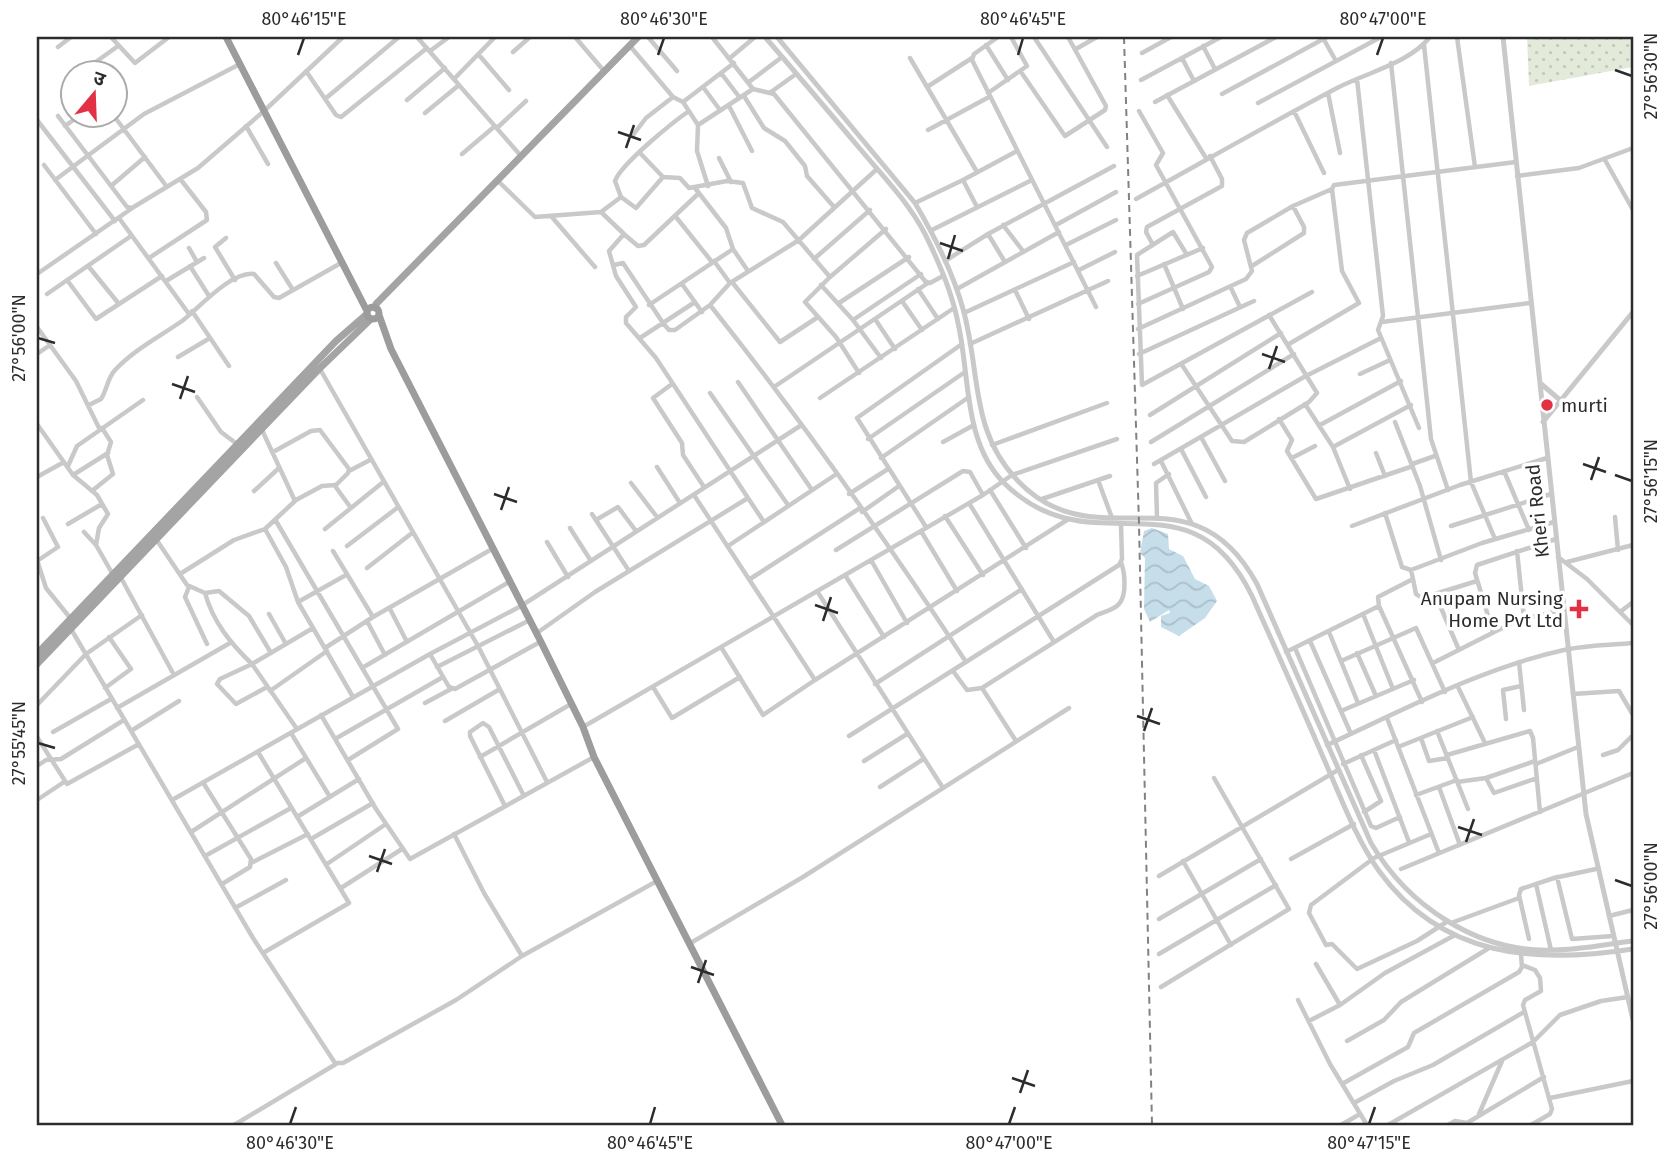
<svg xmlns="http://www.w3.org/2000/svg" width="1670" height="1162" viewBox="0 0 1670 1162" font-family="'Fira Sans','Noto Sans Devanagari',sans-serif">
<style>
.grass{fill:url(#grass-dots)}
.water{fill:url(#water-waves)}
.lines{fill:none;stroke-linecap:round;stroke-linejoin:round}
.minor{stroke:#c9c9c9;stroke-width:4.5}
.tertiary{stroke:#c9c9c9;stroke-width:5}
.primary{stroke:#a4a4a4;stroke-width:7}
.trunk{stroke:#9c9c9c;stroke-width:7}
.rail{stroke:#818181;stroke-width:2;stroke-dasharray:7 5;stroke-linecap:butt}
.ticks{fill:none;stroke:#2c2c2c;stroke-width:2.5}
.poi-dot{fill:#e23044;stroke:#fff;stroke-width:2.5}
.labels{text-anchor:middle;stroke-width:7;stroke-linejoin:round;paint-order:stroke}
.poi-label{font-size:19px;fill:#2c2c2c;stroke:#fff;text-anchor:start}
.street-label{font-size:19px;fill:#2c2c2c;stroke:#fff}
.neatline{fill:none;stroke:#2c2c2c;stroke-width:2.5}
.ticks-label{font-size:18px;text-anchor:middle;fill:#2c2c2c}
</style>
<defs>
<pattern id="grass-dots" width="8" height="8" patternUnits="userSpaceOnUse" patternTransform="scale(1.75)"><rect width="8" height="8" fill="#e3eada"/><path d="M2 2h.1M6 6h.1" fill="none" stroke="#c3c9bb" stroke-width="1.8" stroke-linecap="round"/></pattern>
<pattern id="water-waves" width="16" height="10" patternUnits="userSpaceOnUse" patternTransform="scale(1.75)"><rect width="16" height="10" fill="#c6ddea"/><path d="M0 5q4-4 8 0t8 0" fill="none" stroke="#aabec9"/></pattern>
</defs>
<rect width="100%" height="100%" fill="#fff"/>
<path class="grass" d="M1527 37H1633V67L1529 86Z"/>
<path class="water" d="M1152 528 1168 534 1169 549 1183 556 1195 579 1209 586 1217 601 1205 618 1179 636 1161 627V616L1170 613 1169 610 1150 622 1144 609 1145 558 1140 553 1144 531Z"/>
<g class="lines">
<path class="minor" d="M111 37 135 63 169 37
M417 37 521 156
M575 37 604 71
M648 37 677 71
M712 37 753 89
M998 37 974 54 972 60 1096 307
M1034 37 1107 147
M1457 37 1475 167
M1323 38 1336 61
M986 45 1008 80
M1424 45 1471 482 1495 539
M630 46 673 97 683 102 698 125 697 151 708 186
M1203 46 1215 69
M58 47 71 37
M1076 49 1097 37
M430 51 449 37
M513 52 530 37
M1142 53 1171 37
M479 55 509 90
M730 58 755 37
M910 58 977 172
M1182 58 1194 81
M1391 63 1431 439 1448 490
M86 69 118 46
M306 71 336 115 341 117 427 48
M1021 72 1065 136 1105 110 1106 106 1068 37
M721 73 740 98
M454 79 495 37
M1357 79 1383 316 1378 330 1419 428
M1141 80 1221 37
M749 82 782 57
M703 87 720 110
M927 87 972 58
M771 92 796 74
M988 93 1027 66 1011 37
M1328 93 1340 153
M1222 94 1327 37
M1167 95 1206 158
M744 96 764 128 785 141 805 166 807 176 834 207
M325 99 399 37
M407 100 445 68
M683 102 734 63
M1155 102 1276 37
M1258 103 1381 37
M729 106 752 151
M1294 111 1324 173
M425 113 459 85
M58 116 127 207 132 208 198 168 264 111 343 37
M114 116 167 187
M37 120 115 221
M698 125 753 89 774 94 925 281 930 283 943 276
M65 126 79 116
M246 126 268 164
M497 128 526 101
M928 130 989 97
M633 135 646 118 673 97
M462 154 495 126
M641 154 663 177 680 178 689 188 727 181 743 183 752 208 783 222 830 277 886 229
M719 158 731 182
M1605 160 1633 210
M44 165 96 234
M1517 176 1579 168 1633 148
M55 180 144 114 240 64
M498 181 535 217 601 212 624 234 609 251 616 276 636 307 626 317V323L656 358 748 498
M111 186 145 157
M1332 189 1334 185 1516 162
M621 197 636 208 663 177
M1136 199C1203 162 1269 124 1337 88 1368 72 1408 64 1430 37
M915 203 963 180
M977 207 963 180 1017 151
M601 212 621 197 615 181C621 164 673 122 689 111
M551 216 595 267
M676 217 712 262
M119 218 189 314
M1003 225 1023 251
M1056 225 1116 192
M932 230 1032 180
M988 234 1005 262
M625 235 638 246 644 245 699 193
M226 238 215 247 235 280
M1066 245 1116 220
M1153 245 1146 232 1147 227 1222 186V179L1210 156
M189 248 197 262
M733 249 748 271
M1187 255 1173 232 1137 255 1142 385 1312 292
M149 258 207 220 206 212 181 180
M814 259 870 210
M714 261 730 283
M945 261 988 234 1114 166
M276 263 293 290
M1164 264 1183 309
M614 265 623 263 663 323 669 330H675L710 305 730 283 799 240 877 169
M190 266 209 296
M1252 266 1304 233V227L1293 206
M89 267 119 304
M1079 270 1115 252
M37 274 131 209
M1137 276 1203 248
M830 277 805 302 836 337 859 373
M67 280 96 319 162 276
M166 281 204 258
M732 282 780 342 818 317
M682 284 702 312
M821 285 853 320 881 358
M1231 288 1240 307
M918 289 938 319
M957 289 1059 232
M1015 290 1029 319
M47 294 131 236
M902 301 922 330
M839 303 909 257
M1138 304 1209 272 1212 267 1156 165 1163 153 1139 111
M649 305 733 249 726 228 695 188
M710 305C800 418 887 541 966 662
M192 311 229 366
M964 313 1074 262
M875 319 895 349
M853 320 921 274
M1382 322 1530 303
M37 327 76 381 100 430
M1138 329 1246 279 1252 271 1244 240 1247 233 1293 206 1332 189 1342 271 1359 303 1289 344
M640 338 695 302
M970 344 1108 281
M37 354 50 345
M1139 354 1254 301
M178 357 210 338
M1182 365 1232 441 1244 442 1309 402 1317 393 1269 315
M320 369 478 646 547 782
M1360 374 1390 360
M738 382 812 490
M672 384 653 398 682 443 683 455 704 487
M774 387 928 283
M710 393 788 505
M197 397 221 432 237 444
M820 398 954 308
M1305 404 1333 447 1350 489
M89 405 101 399C107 390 107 379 115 370 135 349 159 337 182 321 199 308 231 271 254 274L274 297 279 298 341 263
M1150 415 1281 333
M1279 419 1292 440 1287 451 1316 499 1413 466
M1395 422 1420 486 1441 560
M37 424 73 475 97 495 108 514 99 528 96 545 112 573
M1320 425 1401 381
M1201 437 1225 481
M868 439 965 372
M943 442 974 425
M1151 442 1294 354
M992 445 1107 403
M1333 447 1411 405
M1181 449 1206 497
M273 452 311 431 320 430 349 469 348 473 335 486 351 508
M1376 453 1385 476
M881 458 969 397
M1292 458 1315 446
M1161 461 1191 522
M1154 464 1304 377 1381 338
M1412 464 1435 456
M68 466 77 446 143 400
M657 467 680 503
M349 471 370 460
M1504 471 1529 530
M73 475 108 453
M37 477 64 462
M1098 480 1112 518
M631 483 657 517
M990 490 1026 548
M92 491 113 474 107 455 111 442 102 428
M254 491 279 468
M849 494 888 469
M694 495 815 680 763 715 721 647
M1042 499 1110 476
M296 500 322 486 335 485
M969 503 1054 642
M862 512 899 486
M1385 513 1402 567 1411 570
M592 514 629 571
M945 516 983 575
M1157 517 1156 483 1169 474
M1615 517 1618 550
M596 520 618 507 636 531
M276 521 398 729 348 760
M68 524 102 504
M1352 526 1460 485 1547 458
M1451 526 1551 494
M926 527 857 418 962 344
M570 528 591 561
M265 529 286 567 298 602 353 697
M325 529 382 483
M921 531 957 591
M84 532 96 545
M156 539 187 585 205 593C213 622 231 644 252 664L220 679 217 684 236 704 267 687
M547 542 568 577
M347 546 397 508
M728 546 835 475
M836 550 963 471 970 472 983 495
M333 551 373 617 492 549
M1517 551 1524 618
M1558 557 1587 579 1633 625
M37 560 46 588 71 619
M871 560 907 623
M37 561 58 547 43 518
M1567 562 1633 545
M367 568 412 533
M180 574 234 540 265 529 295 501 262 430
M845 575 884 637
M120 576 174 675
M750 579 860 508
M1413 579 1416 594 1422 598 1477 581
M189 587 185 597 207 644
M817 591 943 788
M205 593 219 591 249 616 271 653
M1435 594 1459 650
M298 602 346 575
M1379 606 1422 702
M390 609 407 642
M1620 612 1633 602
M269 614 286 644
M1363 614 1393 689
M367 621 385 655
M71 629 253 938 335 1063H343L456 1000 522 956 657 881
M1329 632 1358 703
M1493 632 1475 573 1477 565 1556 539
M537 633 595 592 748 498 764 522
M1310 641 1351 734
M325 648 373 617
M1295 648 1371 826 1376 828 1400 817
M1286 652 1379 606 1378 597 1413 579 1411 570 1482 543 1554 522
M1357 653 1376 696
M430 654 449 687 455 689 540 642
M1341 661 1416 628 1445 692
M1519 662 1524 710
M1433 663 1518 620 1563 610
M437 667 528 621
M362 668 509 582
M953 671 967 690 982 688 1097 615C1103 612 1114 610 1119 604 1127 595 1125 573 1121 562
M815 680 1067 520
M875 684 1022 589
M653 687 672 718 740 677
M1458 687 1485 743
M105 688 131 669 109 637
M982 688 1016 741
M270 691 327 651
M1573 694 1619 691 1633 715
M425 703 451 689
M37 705 86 654 142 615
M117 708 230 643
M1341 711 1414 680
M321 715 376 809 410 859 594 757
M1387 718 1439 853
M1506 719 1503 690 1521 686
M445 721 500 689
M583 727 983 495 1012 475 1117 439
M297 729 252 664 313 628
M131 731 179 701
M1437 731 1468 809
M53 732 111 699
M291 733 330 797
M849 736 1119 565 1122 559 1121 525
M37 737 67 784 139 744
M1421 738 1429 761 1448 758
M335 739 443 677
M1327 745C1403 710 1482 668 1564 650 1586 645 1611 645 1633 643
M1398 747 1473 717
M1374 750 1409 842
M258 752 349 903 263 953
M1361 755 1381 801 1364 812
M1447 755 1530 731 1533 738 1540 812
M1603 755 1618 750 1633 735V718
M480 757 571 704
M864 761 907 734
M1535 761 1486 778 1494 793 1537 778
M1343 764 1396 740
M1536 764 1578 747
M37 766 46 760 61 759 124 720
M1457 782 1486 778
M204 784 251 859 250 867 222 884
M880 787 922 760
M1439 787 1460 845
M1416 795 1457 780
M37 800 64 782
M172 800 430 654 521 606 800 426
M505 806 470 736V732L483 723 489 727 524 796
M297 817 359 779
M191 832 306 758
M454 834 484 893 522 956
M1431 834 1374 858 1311 905 1309 913 1326 945 1332 944 1357 969 1417 941 1448 921
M311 839 373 803
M205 856 291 808
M1291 859 1354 824
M1183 861 1231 945
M251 863 308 834
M327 864 386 824
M1401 869 1633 773
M1159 876 1338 770
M1557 877 1572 939 1613 936
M1536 884 1551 950
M341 888 402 849
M235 908 286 880
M1609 916 1633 910
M1159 919 1261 859
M1451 923 1519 898
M1529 939 1519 895 1521 889 1554 878 1596 869
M689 944 803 877 1069 708
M1159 954 1276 885
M1316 964 1340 1005
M1522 965 1535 970 1540 978 1541 991 1525 1000 1523 1005 1552 1109 1550 1114 1531 1125
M1161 987 1289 909 1214 778
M1298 1000 1330 1064 1367 1125
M1309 1021 1340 1005 1385 973 1455 935
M1347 1041 1384 1020 1401 1002 1489 948
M1342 1084 1408 1047 1414 1033 1519 972 1522 967 1521 955
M1550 1098 1633 1081
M1354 1103 1394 1081 1433 1065 1524 1012
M1479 1114 1502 1061
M234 1125 336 1064
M1341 1125 1360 1114
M1388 1125 1533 1042 1560 1015 1601 1001 1628 997
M1448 1125 1455 1121 1467 1123 1544 1077"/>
<path class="tertiary" d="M765 37C797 74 829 112 861 150 883 176 909 203 925 234 939 262 952 292 958 323 970 375 963 442 1004 483 1093 571 1189 466 1252 596 1276 650 1300 703 1323 757 1340 795 1355 837 1379 871 1442 958 1536 964 1633 949
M777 37 915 203C935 237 953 272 963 309 981 372 969 431 1019 482 1098 563 1191 463 1257 584L1371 843C1408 906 1478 953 1553 950 1580 950 1607 944 1633 941
M1503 37 1586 814 1633 1020
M1540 383 1560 400
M1543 422 1633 312"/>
<path class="primary" d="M375 308 376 304 638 37
M37 654 336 341 367 314
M37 664 319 369 371 319"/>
<path class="trunk" d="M226 37 367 311
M367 313a6 6 0 1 1 12 0a6 6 0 1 1-12 0Z
M379 315 391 349 541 642 583 727 594 757 782 1125"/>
<path class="rail" d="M1124 37 1139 524 1152 1125"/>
</g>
<path class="ticks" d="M298 55 304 38M658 55 664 38M1018 55 1023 38M1377 55 1383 38M1615 70 1632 76M618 132 641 140M626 148 634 125M940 243 963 251M948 259 955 235M38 338 55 343M1262 354 1285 362M1269 369 1277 346M172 384 195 392M180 399 188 376M1583 464 1606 472M1615 475 1632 481M1591 480 1599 457M494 494 517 502M501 510 509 487M815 605 838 613M823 621 831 597M1137 716 1160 724M1144 731 1152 708M38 743 55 748M1458 827 1482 835M1466 842 1474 819M369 856 392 864M377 872 385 849M1615 880 1632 886M691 967 714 975M698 983 706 960M1012 1078 1035 1086M1020 1093 1028 1070M290 1124 296 1107M650 1124 655 1107M1009 1124 1015 1107M1369 1124 1375 1107"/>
<g class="poi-dot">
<circle cx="1547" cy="405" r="7"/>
<path d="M1575.5 598.5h7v7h7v7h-7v7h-7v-7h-7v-7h7z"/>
</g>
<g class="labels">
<g class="poi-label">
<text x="1561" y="412">murti</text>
<text x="1563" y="605" text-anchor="end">Anupam Nursing<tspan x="1563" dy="22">Home Pvt Ltd</tspan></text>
</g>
<g class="street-label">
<text transform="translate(1537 511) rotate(-96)" y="7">Kheri Road</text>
</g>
</g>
<rect width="1670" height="1162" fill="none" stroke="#ffffff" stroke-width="77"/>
<g transform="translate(94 94) rotate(19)"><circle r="33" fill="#ffffff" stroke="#ababab" stroke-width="2"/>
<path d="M0-5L12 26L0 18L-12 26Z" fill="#e23044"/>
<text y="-10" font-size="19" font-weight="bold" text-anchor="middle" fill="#2c2c2c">उ</text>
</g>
<rect x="38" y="38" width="1594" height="1086" class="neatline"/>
<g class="ticks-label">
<text x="304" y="25">80°46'15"E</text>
<text x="664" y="25">80°46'30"E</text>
<text x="1023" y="25">80°46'45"E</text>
<text x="1383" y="25">80°47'00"E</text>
<text transform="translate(1651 76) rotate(-90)" y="6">27°56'30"N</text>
<text transform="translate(19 338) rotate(-90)" y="6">27°56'00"N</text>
<text transform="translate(1651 481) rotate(-90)" y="6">27°56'15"N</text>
<text transform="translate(19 743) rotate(-90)" y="6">27°55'45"N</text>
<text transform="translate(1651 886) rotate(-90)" y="6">27°56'00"N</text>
<text x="290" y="1149">80°46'30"E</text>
<text x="650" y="1149">80°46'45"E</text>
<text x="1009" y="1149">80°47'00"E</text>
<text x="1369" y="1149">80°47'15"E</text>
</g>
</svg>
